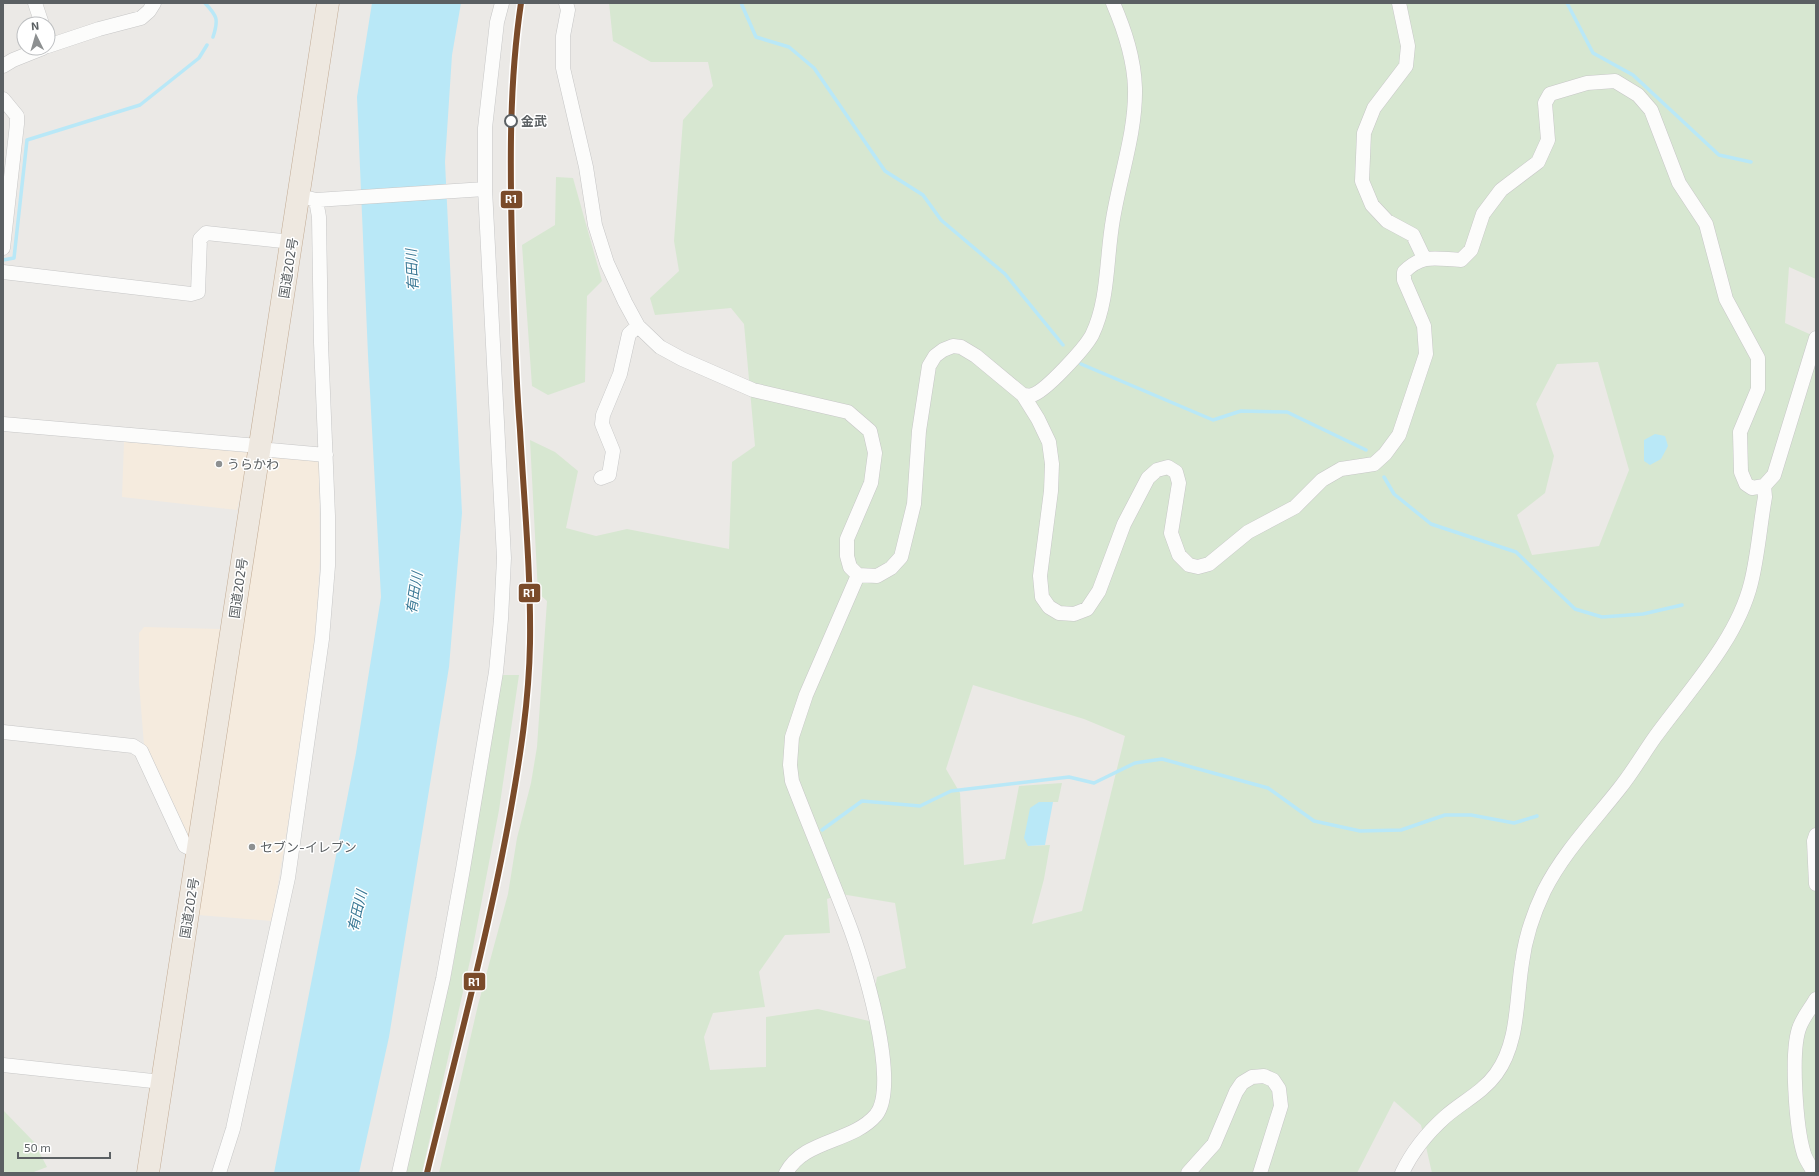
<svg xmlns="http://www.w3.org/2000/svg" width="1819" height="1176" viewBox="0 0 1819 1176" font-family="'Exo 2','Noto Sans JP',sans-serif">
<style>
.commercial{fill:#f5ebde}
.green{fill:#d7e7d1;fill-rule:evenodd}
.water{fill:#b9e8f7}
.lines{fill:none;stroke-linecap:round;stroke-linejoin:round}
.stream{stroke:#b9e8f7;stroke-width:3.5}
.street-casing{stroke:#c7c7c7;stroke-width:15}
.highway-casing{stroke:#c2ab94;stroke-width:23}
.street{stroke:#fcfcfb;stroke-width:14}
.highway{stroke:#eee8e0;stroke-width:22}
.rail-1-casing{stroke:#fff;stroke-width:9}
.rail-1{stroke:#7a4b2a;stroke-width:6}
.stop-dot{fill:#fff;stroke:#5b6063;stroke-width:2}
.poi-dot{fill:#8d9091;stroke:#fff;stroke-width:1.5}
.labels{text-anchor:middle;stroke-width:3;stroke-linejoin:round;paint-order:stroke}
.stop-label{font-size:13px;font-weight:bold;fill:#5b6063;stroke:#fff;text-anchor:start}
.street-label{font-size:13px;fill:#5b6063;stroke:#fff}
.poi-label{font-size:13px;fill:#5b6063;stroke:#fff;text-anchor:start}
.water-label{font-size:14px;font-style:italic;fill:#397895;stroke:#fff}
.line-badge{stroke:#fff;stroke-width:1.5}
.badge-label{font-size:11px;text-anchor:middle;font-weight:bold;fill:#fff}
</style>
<rect width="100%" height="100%" fill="#ebe9e6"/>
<path class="commercial" d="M124 442 251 452 237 510 122 497Z
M268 453 319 460 320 558 314 666 272 921 198 915Z
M144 627 220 629 192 843H179L144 745 139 683V633Z"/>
<path class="green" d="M609 3H1816V279L1789 267 1785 323 1816 337V1173H1432L1421 1125 1394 1101 1357 1173H439L478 1005 508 894 517 838 531 783 537 747 547 601 538 593 530 440 555 452 578 471 566 528 596 536 627 529 729 549 732 462 755 446 744 324 731 308 655 315 650 298 679 271 674 241 683 120 713 86 708 62H651L613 41ZM1598 362 1629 470 1599 546 1532 555 1517 515 1545 493 1554 456 1536 404 1557 364ZM973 685 1084 719 1125 736 1082 911 1032 924 1044 879 1050 845 1028 846 1039 802H1058L1062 783 1019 786 1005 859 964 865 960 793 946 769ZM841 894 895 903 906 968 877 977 869 1021 818 1009 766 1017V1067L710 1070 704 1037 713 1013 765 1007 759 972 785 935 830 933 827 899Z
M556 177 573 178 602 281 587 296 585 382 548 395 532 386 522 245 555 225Z
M501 675H519L499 810 472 952 422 1173H406L453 966Z
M3 1110 34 1142 47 1167 31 1173H3Z"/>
<path class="water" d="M372 3H461L452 55 445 162 462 513 449 667 389 1037 359 1173H274L356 753 381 597 368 355 357 97Z
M1655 434 1665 436 1668 446 1661 459 1650 465 1644 461V440Z
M1039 802H1053L1045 845 1028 846 1024 838 1030 808Z"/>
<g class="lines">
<path class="stream" d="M205 3C217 16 219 19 213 37
M741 3 756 37 789 47 814 68 885 171 923 195 941 220 1005 274 1063 345
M1567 3 1593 53 1633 75 1719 155 1751 162
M3 260 14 258 27 140 140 105 199 58 207 45
M1081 364 1213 420 1241 411 1287 412 1366 450
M1384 477 1394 494 1431 524 1516 552 1575 609 1602 617 1643 614 1682 605
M822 830 862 801 920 806 951 791 1069 777 1094 783 1135 763 1162 759 1268 788 1314 821 1360 831 1401 830 1445 815H1471L1514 823 1537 816"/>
<g class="street-casing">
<path id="street" d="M35 3 42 24
M566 3 568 10 563 36V68L586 167 595 225 607 263 625 302 638 326 660 347 682 359 753 390 848 412 870 431 875 453 871 483 847 539V556L850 567 858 575 877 576 891 568 901 557 914 504 919 431 929 366 935 356 943 350 953 346 961 347 976 356 1023 395C1026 395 1030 396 1032 395 1045 392 1085 348 1092 335 1109 300 1106 258 1113 219 1120 176 1136 132 1135 88 1134 58 1125 31 1113 3
M1399 3 1408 46 1406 66 1374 108 1364 133 1362 181 1372 205 1387 221 1413 235 1424 258
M48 46 99 29 141 18 149 11 154 3
M3 66 13 60 43 48
M3 99 17 116V124L3 248
M308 198 316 200 485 189
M3 272 191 294 198 292 200 239 206 233 292 242
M1023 395 1038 419 1049 442 1052 464 1051 491 1040 576 1042 597 1049 607 1059 613 1074 614 1087 609 1099 591 1124 524 1148 478 1157 470 1168 467 1176 472 1179 483 1171 533 1179 555 1189 565 1198 567 1209 564 1248 532 1295 507 1322 480 1341 469 1374 464 1385 454 1399 435 1426 354 1424 326 1404 280V272C1423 253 1436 259 1461 260L1471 250 1483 214 1501 190 1538 162 1548 140 1545 103 1550 94 1587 83 1615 81 1638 95 1651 110 1679 183 1706 224 1726 299 1758 358V389L1740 432 1741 472 1746 484 1752 488 1764 486 1774 475 1816 338
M3 424 260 446 270 450 326 455
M601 478 609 475 613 451 602 424 603 415 620 374 629 334 638 326
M3 732 133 746 141 751 185 846 198 852
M1816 835 1814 841 1816 884
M3 1065 162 1082
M219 1173 233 1129 288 878 322 639 328 566V516L321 343 319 217 316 200
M399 1173 443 979 463 869 496 672 501 619 504 558 485 189V128L497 22 502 3
M786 1173C804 1139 852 1143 876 1115 901 1084 862 958 848 922 830 875 810 828 792 781L790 765 792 737 806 695 858 575
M1188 1173 1214 1144 1236 1092 1242 1083 1252 1077 1264 1076 1273 1080 1279 1089 1281 1106 1260 1173
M1402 1173C1412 1152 1427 1133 1445 1117 1462 1102 1483 1092 1496 1074 1519 1043 1516 999 1522 963 1525 939 1534 912 1544 891 1563 853 1593 822 1619 789 1632 773 1643 754 1655 737 1689 690 1737 640 1751 583 1758 555 1760 525 1765 497L1764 486
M1814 1173C1811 1167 1806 1160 1804 1154 1796 1128 1790 1049 1800 1026 1804 1016 1811 1008 1816 999"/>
</g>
<g class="highway-casing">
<path id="highway" d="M148 1173 328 3"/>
</g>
<use href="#street" class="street"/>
<use href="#highway" class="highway"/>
<g class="rail-1-casing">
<path id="rail-1" d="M427 1173C456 1054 488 935 510 814 520 758 529 701 530 643 531 572 524 501 520 430 515 369 514 307 512 246 510 165 509 83 521 3"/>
</g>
<use href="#rail-1" class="rail-1"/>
</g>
<circle class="stop-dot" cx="511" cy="121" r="6"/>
<g class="poi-dot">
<circle cx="219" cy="464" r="4"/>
<circle cx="252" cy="847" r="4"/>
</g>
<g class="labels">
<g class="stop-label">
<text x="521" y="126">金武</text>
</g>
<g class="street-label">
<text transform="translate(288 268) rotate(-81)" y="5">国道202号</text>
<text transform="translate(238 588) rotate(-82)" y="5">国道202号</text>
<text transform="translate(189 908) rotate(-81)" y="5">国道202号</text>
</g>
<g class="poi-label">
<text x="227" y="469">うらかわ</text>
<text x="260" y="852">セブン-イレブン</text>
</g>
<g class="water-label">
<text transform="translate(412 270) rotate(-93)" y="5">有田川</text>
<text transform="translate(414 593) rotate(-81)" y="5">有田川</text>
<text transform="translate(357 911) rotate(-77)" y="5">有田川</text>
</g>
</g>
<g class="line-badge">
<rect x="500" y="190" width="23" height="19" rx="4" fill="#7a4b2a"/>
<rect x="518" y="583" width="23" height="20" rx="4" fill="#7a4b2a"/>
<rect x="463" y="972" width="23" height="19" rx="4" fill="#7a4b2a"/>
</g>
<g class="badge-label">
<text x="511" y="203">R1</text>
<text x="529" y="597">R1</text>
<text x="474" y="986">R1</text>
</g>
<rect width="1819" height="1176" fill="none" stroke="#5b6063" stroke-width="8"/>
<g transform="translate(36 36) rotate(355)"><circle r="19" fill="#ffffff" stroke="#bdbfc1"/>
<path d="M0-3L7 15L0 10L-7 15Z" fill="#8d9091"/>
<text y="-6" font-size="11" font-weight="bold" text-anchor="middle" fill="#5b6063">N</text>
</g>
<path d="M18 1152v6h92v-6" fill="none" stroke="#5b6063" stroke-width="2"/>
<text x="24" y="1152" font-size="12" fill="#5b6063" stroke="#ffffff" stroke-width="3" paint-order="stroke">50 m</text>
</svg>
